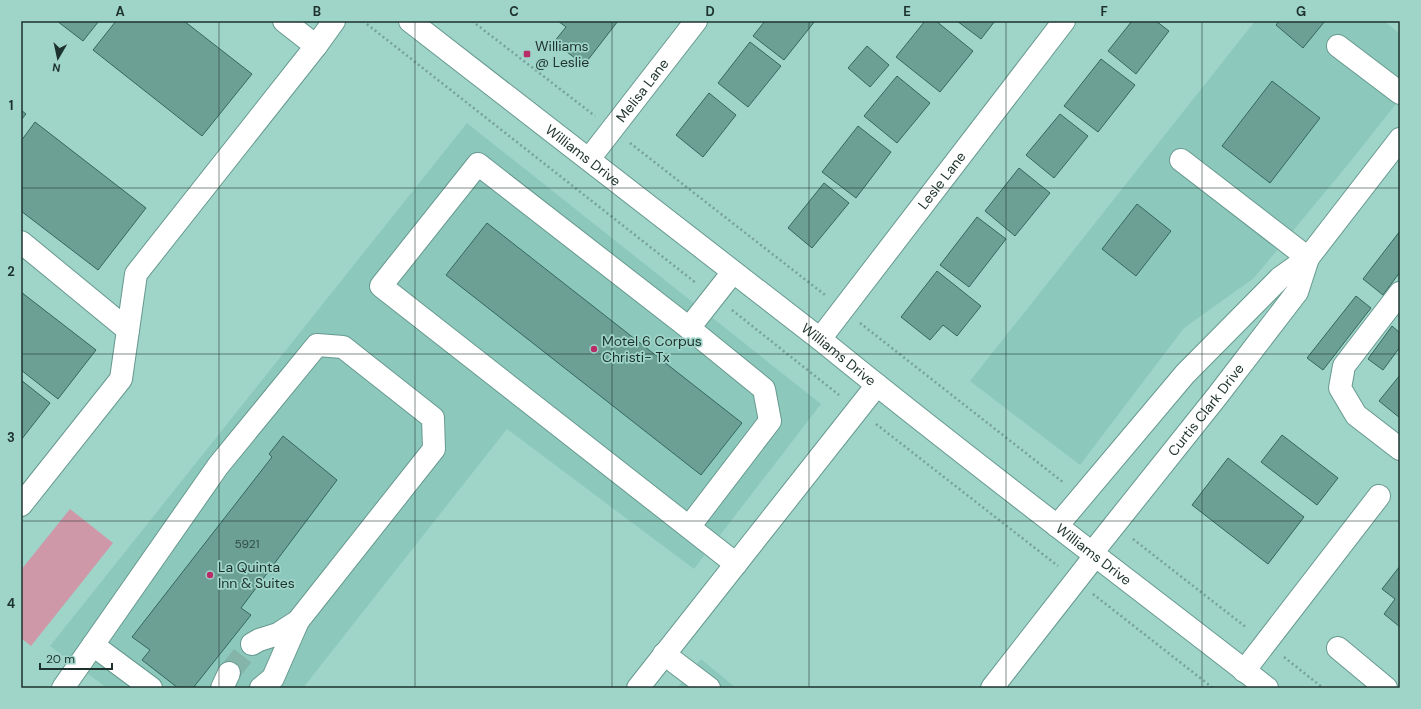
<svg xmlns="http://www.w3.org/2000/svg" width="1421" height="709" viewBox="0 0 1421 709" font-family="'DM Sans',sans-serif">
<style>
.built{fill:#8cc9bc}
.green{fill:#cf98a8}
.building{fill:#6da095;stroke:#35675d}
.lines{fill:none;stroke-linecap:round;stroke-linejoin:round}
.minor-tunnel{stroke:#85b4a9;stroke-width:22;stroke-dasharray:22 11;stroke-linecap:butt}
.minor-casing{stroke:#67998f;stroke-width:24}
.path{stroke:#76a197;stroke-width:2.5;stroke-dasharray:2 3;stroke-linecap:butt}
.minor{stroke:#fff;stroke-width:22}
.grid{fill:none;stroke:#1d322d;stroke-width:1;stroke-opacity:0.55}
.poi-dot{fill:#b82d68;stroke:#9fd4c8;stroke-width:1.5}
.labels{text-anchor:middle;stroke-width:3.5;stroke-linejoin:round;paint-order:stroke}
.number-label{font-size:12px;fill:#314e47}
.poi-label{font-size:14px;fill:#1d322d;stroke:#9fd4c8;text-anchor:start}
.street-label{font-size:14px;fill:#1d322d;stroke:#9fd4c8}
.neatline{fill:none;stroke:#1d322d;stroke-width:1.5}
.grid-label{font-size:13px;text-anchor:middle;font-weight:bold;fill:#1d322d}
</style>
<rect width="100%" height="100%" fill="#9fd4c8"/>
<path class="built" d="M1255 21H1384L1400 34V99L1350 162 1254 278 1184 328 1080 465 970 381Z
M467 123 821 404 694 569 507 429 303 688H107L50 646Z
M701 659 736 688H677Z"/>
<path class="green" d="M70 509 113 543 31 646 21 638V570Z"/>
<path class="building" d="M57 21H99L83 41Z
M116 21H184L252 74 202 136 93 50Z
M558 21H618L584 65 554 42 566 27Z
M765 21H815L784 60 753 36Z
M925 21H936L973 51 940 92 896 57Z
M957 21H995L981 39Z
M1132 21H1156L1169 31 1136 74 1108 51Z
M1279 21H1325L1303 48 1276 25Z
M750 42 781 66 748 107 718 83Z
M867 46 889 65 870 87 848 68Z
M1101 59 1135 85 1098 132 1064 106Z
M897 76 930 103 897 143 864 116Z
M1272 81 1320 118 1270 183 1222 146Z
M709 93 736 115 703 157 676 135Z
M21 110 26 114 21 120Z
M1060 114 1088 136 1054 178 1026 155Z
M35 122 146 208 98 270 21 211V141Z
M858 126 891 152 856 198 822 172Z
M1019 168 1050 193 1015 236 985 211Z
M824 183 849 203 812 248 788 228Z
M1137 204 1171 231 1136 276 1102 249Z
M977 217 1006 239 969 287 940 265Z
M487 223 742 423 701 475 446 275Z
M1400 231V272L1383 295 1363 279Z
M937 271 981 306 957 336 943 325 930 340 901 317Z
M21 292 96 350 58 399 21 370Z
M1356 296 1371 308 1323 370 1307 358Z
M1392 326 1400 333V347L1383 370 1368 359Z
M1400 375V418L1379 401Z
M21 380 50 403 21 440Z
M1282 435 1338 478 1317 505 1261 462Z
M283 436 337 480 241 608 251 615 193 688H178L142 660 150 650 132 637 272 457 269 454Z
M1228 458 1304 517 1268 564 1192 505Z
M1400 566V627L1384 614 1395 599 1382 589Z"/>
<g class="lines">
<path class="minor-tunnel" d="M229 673 252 644"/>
<g class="minor-casing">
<g id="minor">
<path d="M284 21 316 46"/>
<path id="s1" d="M410 21 820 339C967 459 1118 572 1267 688"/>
<path d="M1338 46 1400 93"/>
<path id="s2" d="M589 159 696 21"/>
<path d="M1181 160 1308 258"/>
<path d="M21 242 128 330"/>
<path d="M733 272 689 328 478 164 381 286 736 564"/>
<path d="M1400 293 1344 366 1340 388 1356 415 1400 449"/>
<path id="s3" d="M820 339 1064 21"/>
<path d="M21 505 121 379 136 274 316 46 334 21"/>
<path d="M1057 526 1185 374 1280 278 1308 258 1400 139"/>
<path d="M689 527 770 421 764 389 689 328"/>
<path id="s4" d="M1092 553 1218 395 1297 292 1308 258"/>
<path d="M252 644 259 640 278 634 298 621"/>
<path d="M93 645 151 688"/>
<path d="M1338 648 1386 688"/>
<path d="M664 654 709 688"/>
<path d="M1244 671 1379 496"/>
<path d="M63 688 218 466 317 345 343 347 433 418 434 449 298 621 273 678 261 688"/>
<path d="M222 688 229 673"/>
<path d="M638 688 877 385"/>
<path d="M992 688 1095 556"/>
</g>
</g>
<path class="path" d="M363 21 696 283
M472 21 595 116
M630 143 825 295
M732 310 839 395
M860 323 1064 483
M876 424 1058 566
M1133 539 1247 628
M1093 594 1213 688
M1284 657 1323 688"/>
<use href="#minor" class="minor"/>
</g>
<path class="grid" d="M219 21V688M415 21V688M612 21V688M809 21V688M1006 21V688M1202 21V688M21 188H1400M21 354H1400M21 521H1400"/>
<g class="poi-dot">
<rect x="523" y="50" width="8" height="8" rx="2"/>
<circle cx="594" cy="349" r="4"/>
<circle cx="210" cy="575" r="4"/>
</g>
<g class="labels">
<g class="number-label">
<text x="247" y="548">5921</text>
</g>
<g class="poi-label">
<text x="535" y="51">Williams<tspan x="535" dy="16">@ Leslie</tspan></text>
<text x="602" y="346">Motel 6 Corpus<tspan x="602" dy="16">Christi- Tx</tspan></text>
<text x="218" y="572">La Quinta<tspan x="218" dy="16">Inn &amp; Suites</tspan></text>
</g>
<g class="street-label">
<text dy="5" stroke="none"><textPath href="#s2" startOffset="87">Melisa Lane</textPath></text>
<text dy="5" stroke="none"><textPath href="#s1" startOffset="219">Williams Drive</textPath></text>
<text dy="5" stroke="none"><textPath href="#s3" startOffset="200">Lesle Lane</textPath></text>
<text dy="5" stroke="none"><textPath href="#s1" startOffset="543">Williams Drive</textPath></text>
<text dy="5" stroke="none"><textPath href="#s4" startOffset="183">Curtis Clark Drive</textPath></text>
<text dy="5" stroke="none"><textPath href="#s1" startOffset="867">Williams Drive</textPath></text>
</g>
</g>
<rect width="1421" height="709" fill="none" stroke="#9fd4c8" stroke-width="44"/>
<g transform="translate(58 58) rotate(189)" stroke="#9fd4c8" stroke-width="3" paint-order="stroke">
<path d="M0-3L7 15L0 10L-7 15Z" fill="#1d322d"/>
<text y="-6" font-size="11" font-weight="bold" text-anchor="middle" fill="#1d322d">N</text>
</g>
<path d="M40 663v6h72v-6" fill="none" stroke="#1d322d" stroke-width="2"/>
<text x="46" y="663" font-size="12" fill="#1d322d" stroke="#9fd4c8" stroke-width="3" paint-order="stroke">20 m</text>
<rect x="22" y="22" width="1377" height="665" class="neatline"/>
<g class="grid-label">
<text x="120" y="16">A</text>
<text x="317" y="16">B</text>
<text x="514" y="16">C</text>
<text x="710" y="16">D</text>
<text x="907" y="16">E</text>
<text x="1104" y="16">F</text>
<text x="1301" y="16">G</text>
<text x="11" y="110">1</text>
<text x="11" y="276">2</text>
<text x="11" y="442">3</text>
<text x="11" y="608">4</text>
</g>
</svg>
